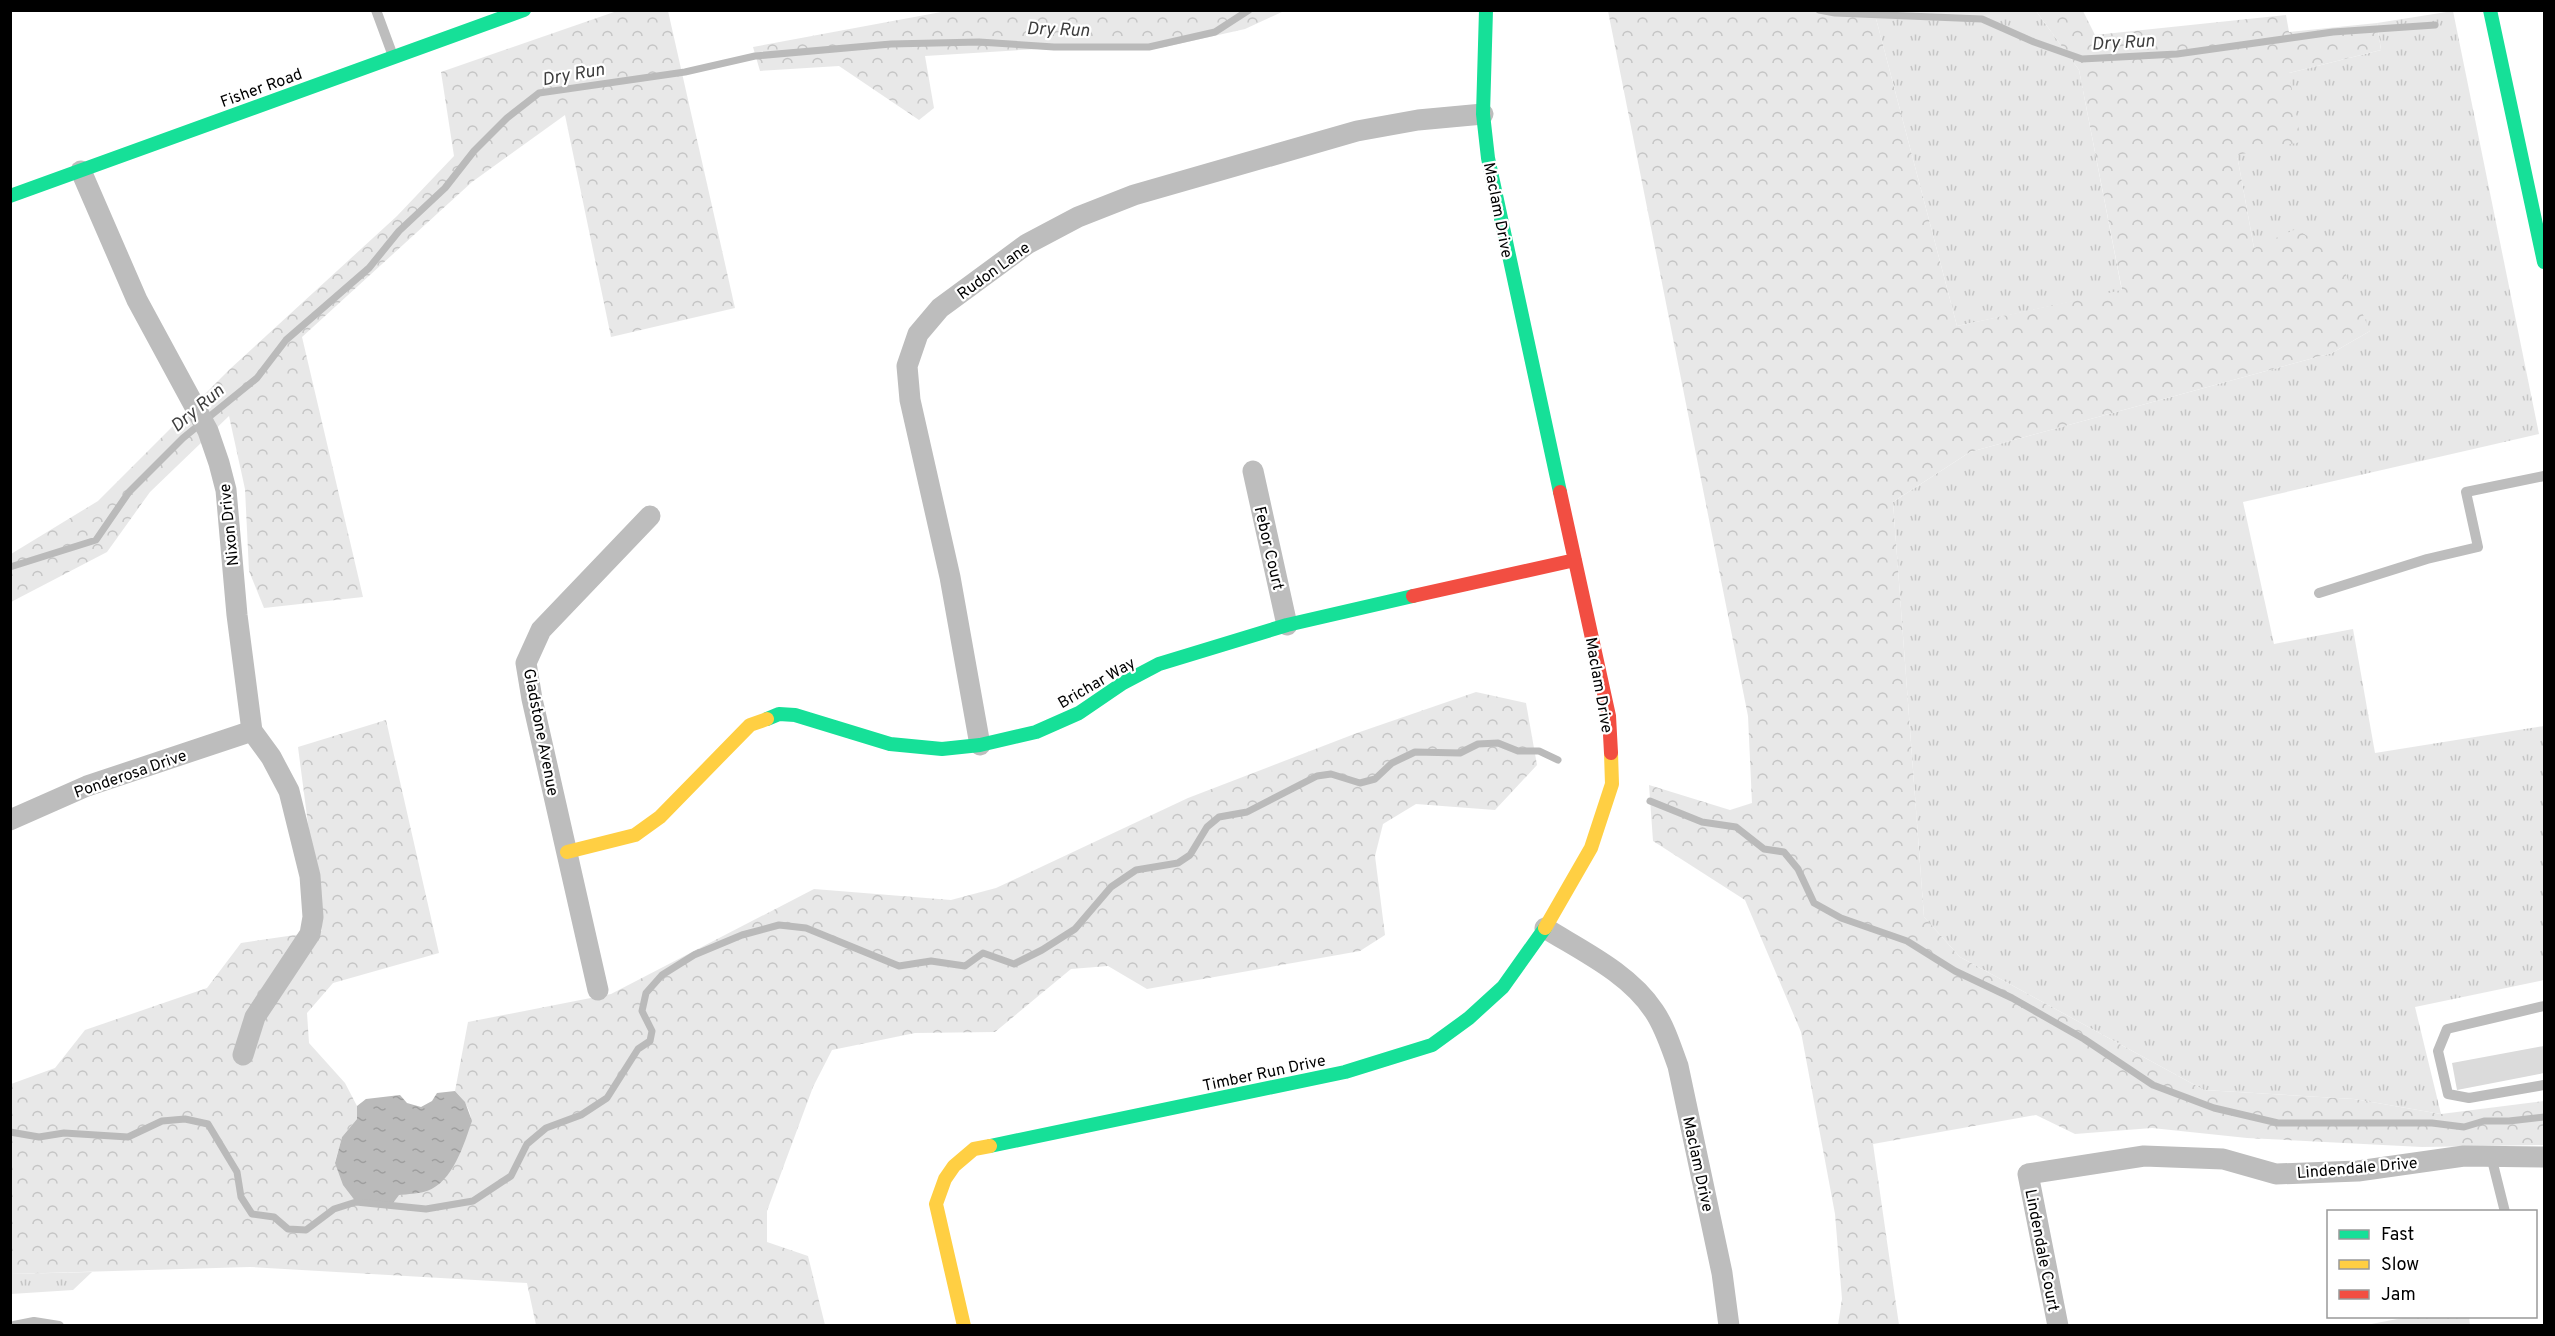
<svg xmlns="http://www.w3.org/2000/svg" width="2555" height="1336" viewBox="0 0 2555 1336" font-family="Overpass,sans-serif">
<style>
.grass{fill:url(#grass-tufts)}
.forest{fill:url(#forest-crowns)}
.water{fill:url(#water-ripples)}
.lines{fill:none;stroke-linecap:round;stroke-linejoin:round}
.stream{stroke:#bababa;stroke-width:7}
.building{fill:#dbdbdb}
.lane{stroke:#bdbdbd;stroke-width:10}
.street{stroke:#bdbdbd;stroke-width:21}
.fast{stroke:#16e098;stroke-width:14}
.slow{stroke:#ffcf43;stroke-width:14}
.jam{stroke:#f24e42;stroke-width:14}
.labels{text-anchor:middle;stroke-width:4.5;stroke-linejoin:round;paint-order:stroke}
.street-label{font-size:16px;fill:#000;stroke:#fff}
.water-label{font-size:18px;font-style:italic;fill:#3d3d3d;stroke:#fff}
</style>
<defs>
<pattern id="grass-tufts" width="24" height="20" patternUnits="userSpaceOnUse" patternTransform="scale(1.5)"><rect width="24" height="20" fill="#e8e8e8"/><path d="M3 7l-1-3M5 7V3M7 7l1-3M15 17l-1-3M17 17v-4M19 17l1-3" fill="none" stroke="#c5c5c5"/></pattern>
<pattern id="forest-crowns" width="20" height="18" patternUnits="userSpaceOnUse" patternTransform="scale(1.5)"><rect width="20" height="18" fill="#e8e8e8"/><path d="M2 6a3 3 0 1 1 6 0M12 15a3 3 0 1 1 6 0" fill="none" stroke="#c5c5c5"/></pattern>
<pattern id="water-ripples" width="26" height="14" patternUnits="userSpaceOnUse" patternTransform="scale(1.5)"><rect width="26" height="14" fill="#bababa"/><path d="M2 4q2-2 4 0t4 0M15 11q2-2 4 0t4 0" fill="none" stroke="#9e9e9e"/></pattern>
</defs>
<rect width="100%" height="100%" fill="#fff"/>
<path class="grass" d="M1874 11H2036L2079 70 2122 291 1957 326Z
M2453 11 2539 434 2243 502 2274 644 2353 629 2375 753 2544 726V980L2415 1007 2441 1114 2354 1099 2204 1090 1960 957 1924 917 1893 502 1970 452 2332 353 2370 331 2254 248 2237 155 2289 73 2381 50 2377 23Z
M92 1272 73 1290 11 1294V1274Z"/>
<path class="forest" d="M952 10H1284V11L1245 29 1160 48 1037 49 925 56 934 108 919 120 839 66 760 71 753 47Z
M617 11H668L735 308 611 337 565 115 472 182 302 337 363 597 264 608 249 571 245 489 229 416 150 492 107 552 11 602V554L98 501 230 369 397 216 454 156 441 72Z
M1608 11H1874L1957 326 2122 290 2079 70 2036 11H2083L2095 35 2286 15 2289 32 2377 23 2381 50 2289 73 2301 142 2237 155 2254 248 2296 229 2337 254 2370 331 2332 353 1970 452 1893 502 1924 917 1960 957 2204 1090 2354 1099 2441 1114 2544 1101V1145L2422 1147 2247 1138 2152 1128 2075 1134 2036 1115 1873 1144 1899 1325H1838L1842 1299 1835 1214 1801 1032 1745 900 1653 841 1649 785 1730 810 1752 803 1748 716Z
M1476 692 1526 703 1537 765 1495 810 1416 804 1383 824 1375 856 1385 935 1360 951 1147 989 1108 966 1071 969 995 1032 915 1033 832 1050 813 1087 767 1211V1242L808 1256 825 1325H536L527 1283 250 1267 11 1274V1084L55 1068 85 1030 207 988 241 943 322 931 298 747 386 720 439 953 333 983 307 1013 309 1043 345 1083 357 1106V1119L342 1137 335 1162 398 1195 427 1191C437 1177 473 1134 471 1119 470 1108 463 1099 455 1091L468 1022 611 994 814 889 951 900 996 888 1188 798 1357 733Z
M2408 1317H2469L2470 1325H2366Z"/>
<path class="water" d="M455 1091 465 1102 472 1121C464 1144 453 1182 427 1191 418 1194 408 1194 399 1195L390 1207 356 1202 343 1185 335 1163 342 1137 357 1119V1106L366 1099 400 1095 407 1103 421 1107 432 1101 437 1093Z"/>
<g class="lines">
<path class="stream" d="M1819 10 1835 13 1982 19 2034 42 2082 59 2177 54 2333 32 2435 25
M10 567 96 540 129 492 183 438 257 378 286 340 369 268 399 231 445 188 474 151 507 118 539 93 685 72 755 56 891 44 979 42 1054 47H1149L1215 32 1249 10
M1650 801 1702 822 1736 827 1764 849 1784 852 1798 869 1814 903 1841 918 1907 941 1955 971 2012 998 2084 1039 2153 1085 2214 1108 2278 1123H2432L2464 1127 2484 1121H2509L2544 1117
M10 1132 39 1137 64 1133 128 1137 162 1121 185 1119 208 1124 237 1172 241 1197 252 1214 274 1217 288 1229 306 1230 334 1209 356 1202 426 1209 473 1201 511 1176 527 1144 546 1128 581 1115 607 1098 638 1049 650 1041 652 1031 642 1011 646 993 662 975 694 955 742 935 779 925 806 928 899 966 931 961 965 966 983 953 1014 964 1042 950 1075 929 1111 887 1136 870 1178 863 1190 855 1207 827 1219 817 1247 812 1317 776 1331 774 1360 783 1375 779 1392 763 1415 752 1460 753 1478 744 1498 743 1518 751H1539L1558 760"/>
</g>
<path class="building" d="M2544 1046V1073L2457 1090 2452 1063Z"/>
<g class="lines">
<path class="lane" d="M376 10 393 56
M2319 593 2427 559 2478 547 2466 492 2544 476
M2544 1006 2447 1029 2438 1051 2448 1094 2469 1098 2544 1085
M2491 1156 2505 1212
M14 1326 34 1322 59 1326"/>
<path class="street" d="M81 171 137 300 208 431 219 463 226 490 237 615 252 731
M1253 471 1287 625
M980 745 950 577 910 400 907 366 918 334 940 308 1027 244 1078 217 1134 195 1357 131 1418 120 1483 114
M10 820 87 786 252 731
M1545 928C1582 951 1629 973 1654 1011 1665 1027 1671 1047 1678 1066L1722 1273 1729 1326
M598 990 532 699 526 663 541 630 650 516
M243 1055 255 1017 310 934 313 917 310 876 289 791 271 757 252 731
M2058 1326 2028 1174 2144 1156 2223 1159 2276 1174 2358 1171 2464 1156 2544 1157"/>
<path class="fast" d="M1486 10 1483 114 1488 158 1560 492
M2490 10 2544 262
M10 196 524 10
M767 719 779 714 795 715 890 744 942 749 980 745 1036 732 1079 713 1123 683 1159 664 1287 625 1413 596
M990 1146 1345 1072 1432 1045 1469 1018 1503 987 1545 928"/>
<path class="slow" d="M567 852 635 835 660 817 750 725 767 719
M1545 928 1591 848 1612 784 1611 753
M964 1326 936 1204 945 1179 954 1166 974 1149 990 1146"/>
<path class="jam" d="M1560 492 1609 716 1611 753
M1413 596 1575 560"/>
</g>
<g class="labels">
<g class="street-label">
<text transform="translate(261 87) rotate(-20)" y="6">Fisher Road</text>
<text transform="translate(1499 210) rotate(79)" y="6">Maclam Drive</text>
<text transform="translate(993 270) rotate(-36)" y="6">Rudon Lane</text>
<text transform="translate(228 525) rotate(-96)" y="6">Nixon Drive</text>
<text transform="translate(1270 548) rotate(77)" y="6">Febor Court</text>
<text transform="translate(1096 682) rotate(-30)" y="6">Brichar Way</text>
<text transform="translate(1600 685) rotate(80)" y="6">Maclam Drive</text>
<text transform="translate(542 732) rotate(79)" y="6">Gladstone Avenue</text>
<text transform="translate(130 773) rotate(-19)" y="6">Ponderosa Drive</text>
<text transform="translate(1264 1072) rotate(-12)" y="6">Timber Run Drive</text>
<text transform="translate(1699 1164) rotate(78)" y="6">Maclam Drive</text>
<text transform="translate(2357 1167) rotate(-5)" y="6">Lindendale Drive</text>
<text transform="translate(2043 1250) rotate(79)" y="6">Lindendale Court</text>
</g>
<g class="water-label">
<text transform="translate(1058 29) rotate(2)" y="6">Dry Run</text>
<text transform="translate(2123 42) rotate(-3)" y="6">Dry Run</text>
<text transform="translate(573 74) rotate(-10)" y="6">Dry Run</text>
<text transform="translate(197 408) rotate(-40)" y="6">Dry Run</text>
</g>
</g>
<rect width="2555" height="1336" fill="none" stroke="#000000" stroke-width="24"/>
<rect x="2327" y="1210" width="210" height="108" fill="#ffffff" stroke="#999999" stroke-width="1.5"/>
<rect x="2339" y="1230" width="30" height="9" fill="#16e098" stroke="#999999" stroke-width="1.5"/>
<text x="2381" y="1240" font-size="18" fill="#000000">Fast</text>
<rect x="2339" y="1260" width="30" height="9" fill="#ffcf43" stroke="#999999" stroke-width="1.5"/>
<text x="2381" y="1270" font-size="18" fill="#000000">Slow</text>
<rect x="2339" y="1290" width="30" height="9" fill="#f24e42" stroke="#999999" stroke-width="1.5"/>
<text x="2381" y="1300" font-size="18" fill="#000000">Jam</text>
</svg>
